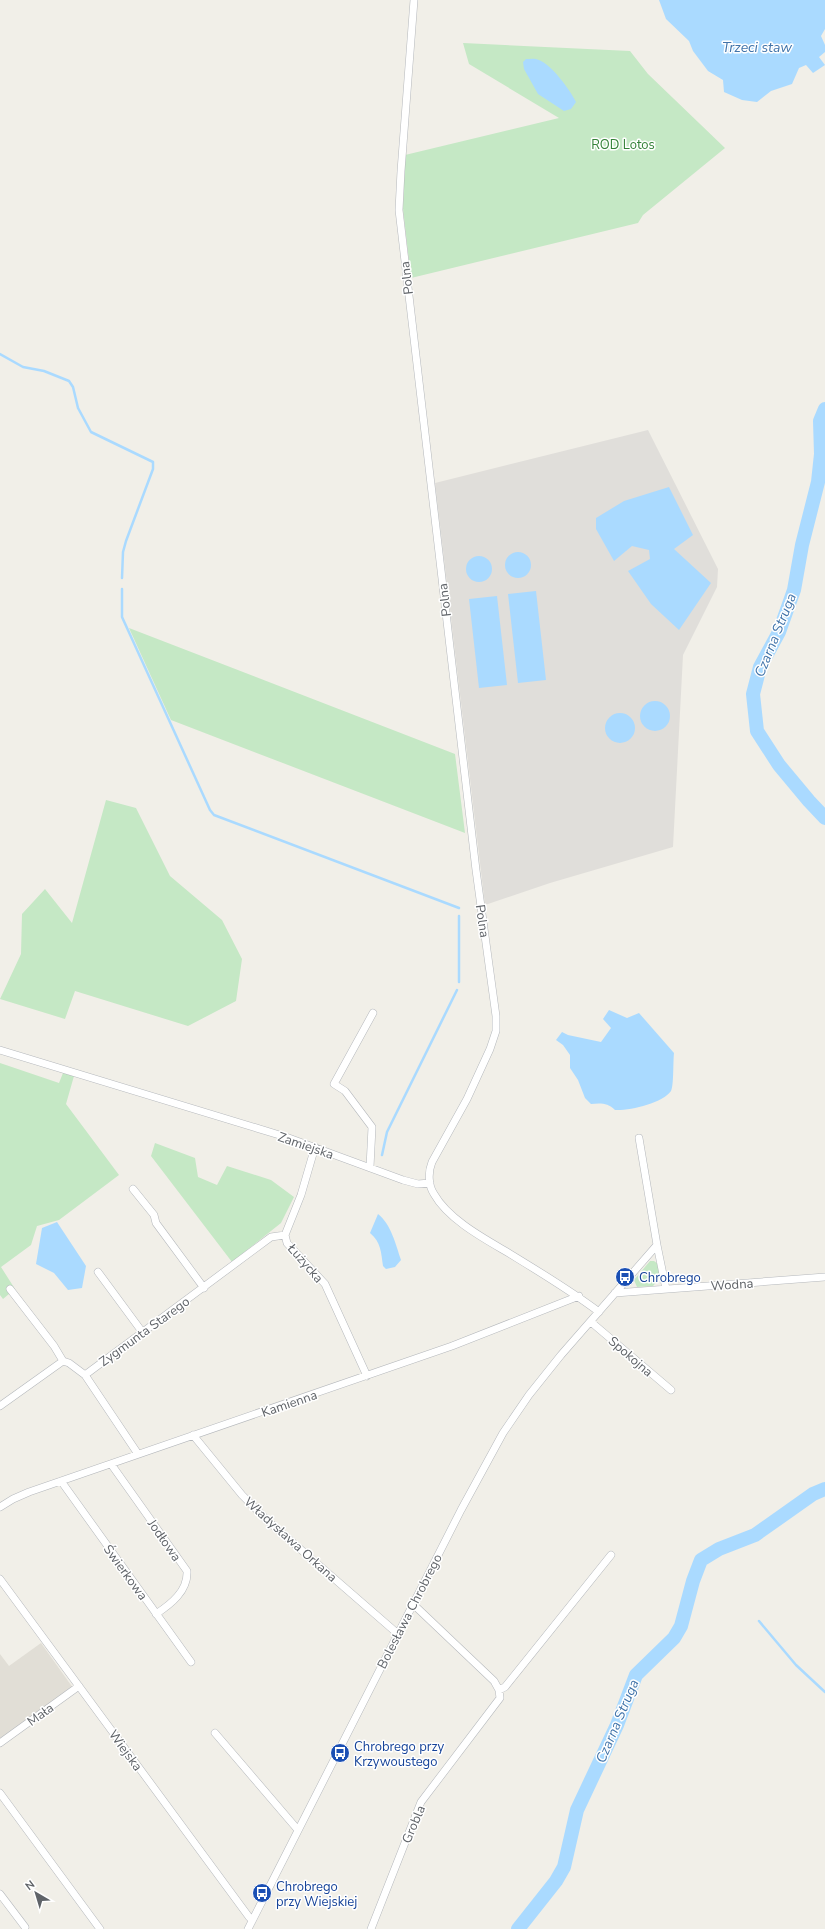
<svg xmlns="http://www.w3.org/2000/svg" width="825" height="1929" viewBox="0 0 825 1929" font-family="'Nunito Sans',sans-serif">
<style>
.industrial{fill:#e0deda}
.education{fill:#e1ded6}
.green{fill:#c5e8c5}
.water{fill:#aadaff}
.lines{fill:none;stroke-linecap:round;stroke-linejoin:round}
.stream{stroke:#aadaff;stroke-width:2.5}
.river{stroke:#aadaff;stroke-width:14}
.street-casing{stroke:#b5b8bc;stroke-width:8}
.street{stroke:#fff;stroke-width:7}
.labels{text-anchor:middle;stroke-width:3;stroke-linejoin:round;paint-order:stroke}
.park-label{font-size:13px;fill:#348238;stroke:#fff}
.street-label{font-size:13px;fill:#5f6368;stroke:#fff}
.transit-label{font-size:13px;fill:#164399;stroke:#fff;text-anchor:start}
.water-label{font-size:14px;font-style:italic;fill:#4174aa;stroke:#fff}
</style>
<rect width="100%" height="100%" fill="#f1efe8"/>
<path class="industrial" d="M648 430 718 569 717 587 683 655 673 847 550 883 485 905 435 483Z"/>
<path class="education" d="M41 1643 73 1688 0 1741V1654L9 1666Z"/>
<path class="green" d="M463 43 630 51 648 74 725 148 643 215 638 223 411 278 403 209 405 155 559 118 469 64Z
M129 628 455 754 465 833 171 720Z
M106 800 136 808 170 876 222 920 242 959 236 1001 188 1026 75 991 65 1019 0 999 21 954 22 914 45 889 72 923Z
M0 1063 59 1083 63 1073 74 1076 66 1104 119 1175 59 1220 37 1226 31 1245 1 1267 15 1289 3 1299 0 1295Z
M155 1143 195 1158 198 1177 217 1185 227 1166 271 1180 294 1197 281 1223 232 1262 151 1156Z
M650 1261H654L658 1264 660 1278 653 1286 637 1287 634 1280Z"/>
<path class="water" d="M659 0H825V29L821 36 825 45V52L819 57 825 65 813 73 806 65 799 68 792 84 771 91 757 102 742 100 724 92 723 80 708 71 693 51 689 41 666 19Z
M526 59C530 59 535 58 539 60 552 65 570 90 576 102L571 109 564 111 538 94 524 69 523 62Z
M669 487 693 535 674 549 711 583 679 630 651 604 628 571 650 559 649 550 632 546 614 561 596 529V518L624 501Z
M505 565a13 13 0 1 1 26 0a13 13 0 1 1-26 0Z
M466 569a13 13 0 1 1 26 0a13 13 0 1 1-26 0Z
M536 591 546 680 518 683 508 594Z
M497 596 507 685 479 688 469 599Z
M640 716a15 15 0 1 1 30 0a15 15 0 1 1-30 0Z
M605 728a15 15 0 1 1 30 0a15 15 0 1 1-30 0Z
M609 1010 627 1018 639 1013 674 1053C673 1061 674 1085 671 1091 663 1103 629 1111 615 1110 608 1103 601 1103 591 1104L585 1098 578 1080 570 1068V1055L563 1045 556 1040 562 1032 568 1035 601 1042 611 1028 603 1019Z
M378 1214C391 1224 396 1245 401 1260L395 1267 386 1269 383 1266C381 1252 381 1242 370 1233Z
M57 1222 86 1266 82 1288 68 1290 54 1273 36 1264 42 1228Z"/>
<g class="lines">
<path class="stream" d="M0 354 23 367 44 371 69 381 73 387 78 408 91 432 153 462V469L126 541 123 552 122 578
M122 589V617L210 810 214 815 459 908
M459 982V916
M382 1155 387 1132 457 990
M759 1621 796 1665 825 1692"/>
<path class="river" d="M825 409 820 421 821 454 818 482 802 545 794 590 779 632 760 667 753 694 757 731 779 765 809 801 825 818
M518 1929 556 1881 564 1867 577 1810 617 1725 636 1675 674 1638 681 1626 693 1581 701 1560 719 1549 755 1535 813 1494 825 1489"/>
<g class="street-casing">
<path id="street" d="M414 0 401 171 399 210 476 870 496 1016V1031L490 1049 467 1099 432 1162C428 1172 428 1185 434 1194 448 1219 483 1238 507 1252 538 1271 570 1290 599 1312
M0 1050 286 1137 403 1180 418 1184 430 1183
M315 1147 301 1195 285 1235 287 1243 325 1284 367 1376
M370 1167 372 1127 345 1091 334 1084 373 1013
M133 1189 154 1215 156 1223 204 1288
M657 1245 666 1289
M98 1272 143 1333
M10 1289 54 1346 63 1361
M615 1293 825 1277
M591 1322 671 1390
M85 1375 271 1237 285 1235
M0 1406 63 1361 69 1363 85 1375 138 1454
M193 1435 242 1495 268 1521 398 1634
M111 1464 187 1571C188 1591 171 1604 156 1614
M61 1481 191 1662
M0 1507 13 1499 29 1492 452 1346 579 1296
M0 1579 249 1917 252 1920
M499 1690 505 1687 611 1555
M215 1733 298 1830
M0 1743 79 1686
M0 1793 100 1929
M0 1894 25 1927
M248 1929 461 1510 503 1433 529 1395 561 1355 657 1245 639 1138
M371 1929 421 1802 500 1698 499 1690 494 1681 413 1604"/>
</g>
<use href="#street" class="street"/>
</g>
<defs>
<g id="bus-disc" transform="scale(1)"><circle r="9.5" fill="#1a4fb4" stroke="#fff"/><path d="M-5-6H5V4H4V6H2V4H-2V6H-4V4H-5ZM-3.5-4V0h7V-4ZM-3.5 1.2v1.5H-2V1.2ZM2 1.2v1.5H3.5V1.2Z" fill="#fff"/></g>
</defs>
<g fill-rule="evenodd">
<use href="#bus-disc" x="625" y="1277"/>
<use href="#bus-disc" x="340" y="1753"/>
<use href="#bus-disc" x="262" y="1893"/>
</g>
<g class="labels">
<g class="park-label">
<text x="623" y="149">ROD Lotos</text>
</g>
<g class="street-label">
<text transform="translate(406 278) rotate(-97)" y="5">Polna</text>
<text transform="translate(444 600) rotate(-97)" y="5">Polna</text>
<text transform="translate(483 921) rotate(82)" y="5">Polna</text>
<text transform="translate(306 1145) rotate(19)" y="5">Zamiejska</text>
<text transform="translate(306 1263) rotate(49)" y="5">Łużycka</text>
<text transform="translate(732 1284) rotate(-4)" y="5">Wodna</text>
<text transform="translate(144 1331) rotate(-36)" y="5">Zygmunta Starego</text>
<text transform="translate(631 1356) rotate(41)" y="5">Spokojna</text>
<text transform="translate(289 1403) rotate(-19)" y="5">Kamienna</text>
<text transform="translate(291 1539) rotate(42)" y="5">Władysława Orkana</text>
<text transform="translate(165 1540) rotate(55)" y="5">Jodłowa</text>
<text transform="translate(126 1572) rotate(54)" y="5">Świerkowa</text>
<text transform="translate(409 1611) rotate(-63)" y="5">Bolesława Chrobrego</text>
<text transform="translate(40 1714) rotate(-36)" y="5">Mała</text>
<text transform="translate(126 1750) rotate(54)" y="5">Wiejska</text>
<text transform="translate(413 1824) rotate(-67)" y="5">Grobla</text>
</g>
<g class="transit-label">
<text x="639" y="1282">Chrobrego</text>
<text x="354" y="1751">Chrobrego przy<tspan x="354" dy="15">Krzywoustego</tspan></text>
<text x="276" y="1891">Chrobrego<tspan x="276" dy="15">przy Wiejskiej</tspan></text>
</g>
<g class="water-label">
<text x="757" y="52">Trzeci staw</text>
<text transform="translate(775 635) rotate(-68)" y="5">Czarna Struga</text>
<text transform="translate(617 1721) rotate(-67)" y="5">Czarna Struga</text>
</g>
</g>
<g transform="translate(36 1893) rotate(322)" stroke="#ffffff" stroke-width="3" paint-order="stroke">
<path d="M0-3L7 15L0 10L-7 15Z" fill="#5f6368"/>
<text y="-6" font-size="11" font-weight="bold" text-anchor="middle" fill="#5f6368">N</text>
</g>
</svg>
